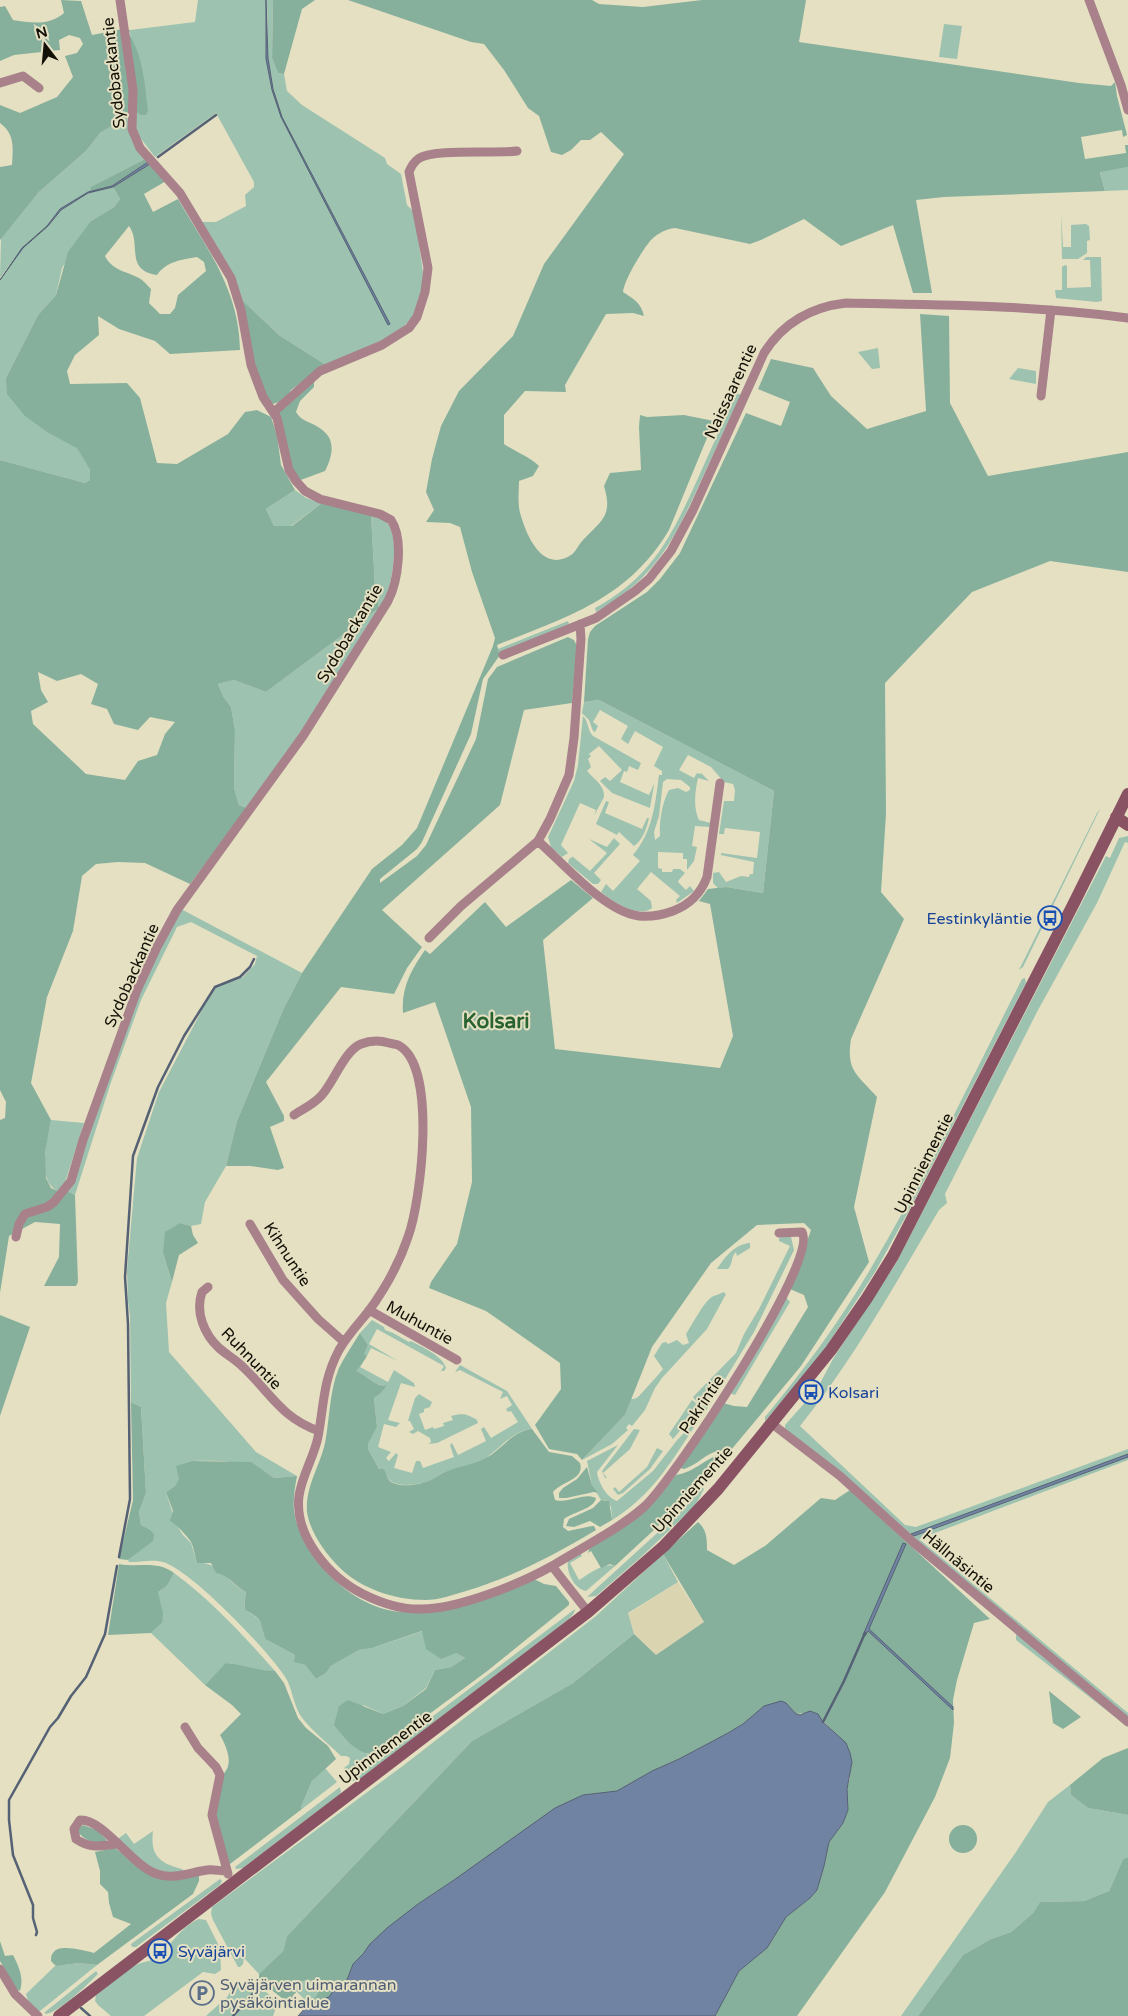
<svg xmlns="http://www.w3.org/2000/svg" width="1128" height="2016" viewBox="0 0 1128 2016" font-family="'Varela Round',sans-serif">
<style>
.built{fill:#dbd4b0}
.green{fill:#9dc2b0;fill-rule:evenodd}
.forest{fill:#87b09c;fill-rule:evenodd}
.water{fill:#7183a2;stroke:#556174}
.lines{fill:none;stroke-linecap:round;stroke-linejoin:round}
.stream{stroke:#556174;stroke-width:2.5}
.street{stroke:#a8818b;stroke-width:9}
.secondary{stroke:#8a5364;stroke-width:12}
.labels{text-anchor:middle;stroke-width:4;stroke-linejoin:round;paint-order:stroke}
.street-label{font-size:16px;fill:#131107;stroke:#e5e0c2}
.transit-label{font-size:16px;fill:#164399;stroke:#e5e0c2;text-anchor:start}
.service-label{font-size:16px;fill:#4e5e75;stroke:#e5e0c2;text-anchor:start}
.district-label{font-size:21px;font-weight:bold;fill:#296331;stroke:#e5e0c2}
</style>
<rect width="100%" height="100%" fill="#e5e0c2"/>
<path class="built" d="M678 1582 704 1622 656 1655 634 1634 628 1614Z"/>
<path class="green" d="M198 0H266V59L272 90 281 117 389 324 282 117 273 89 268 58 267 0H273L272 58 278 73 284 74 287 91 302 105 385 158 387 164 401 174 407 205 414 212 423 272 422 288 414 315 398 333 326 365 279 335 240 298 199 222H216L246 206 245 195 254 187V182L216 113 155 157 138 135 134 123 130 30 195 22Z
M944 24 962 26 957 59 939 57Z
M127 117 129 126 145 159 92 187 90 192 60 209 47 226 22 248 0 278 1 238 39 192 86 151 100 133Z
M1128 167V190L1105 191 1100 171Z
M113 187 120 199 114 207 91 221 62 268 56 295 38 315 6 378 50 434 77 447 90 470V480L85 483 0 460V280L23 248 48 226 61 210 88 193Z
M1061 213 1063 247H1071V225L1086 224 1089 226 1090 240 1087 241V253L1078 259H1062Z
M1086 257H1101L1102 301 1097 302 1056 298 1055 290H1062V267L1065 265 1067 266V288L1091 287 1090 260H1083Z
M878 348 880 368 872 369 858 352Z
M1018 368 1036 371V384L1009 379Z
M737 393 741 395C727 424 714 453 701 481 674 540 655 579 596 612L595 608C653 577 673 533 699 476 711 448 724 421 737 393Z
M295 490 306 498 322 503 291 526H274L266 509Z
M371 514C374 515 379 516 382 518 403 531 392 582 385 600L296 739 247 808 239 805 234 788 235 730 231 707 223 696 218 684 234 680 266 692 379 608 375 588Z
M568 621 569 624 500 655 498 649Z
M599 700 774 791 763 893 726 887 718 888 713 883V873L719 872 726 882 741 876 749 877 750 874H753L754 862 721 855V853L757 858 760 832 725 828 724 834H719L724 801H734L735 790 733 784 724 782 711 767 688 755 679 770 694 778 697 773 700 774 701 773 709 781 698 778C695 791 693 808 699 820L711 823V827L695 826 692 846 697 847 694 861 687 870V859H683V853L658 852V868L662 869V872H672L673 869H680L685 873 678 881 679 883 686 890 690 886 694 891 677 903 676 900 680 896 651 872 637 889 651 901 652 908C638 919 612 901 601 892L606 884 613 891 640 861 633 855C653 831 655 805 659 775H662V771L654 766 663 747 635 731 628 744 621 739 628 726 600 710 593 722 598 726 595 732 593 731 589 720 582 713 584 702ZM667 779 681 780 690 787V790L686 792 678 788 669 790C662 803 659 822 660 836L655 840 654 832 659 816 663 782Z
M583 716C589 722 587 730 593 736L641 763 638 770 629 766 627 772 624 771 620 782 649 795 654 784V785L650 808 612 793 600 781 605 777 610 781 622 770 599 746 589 754 591 756 588 759 591 767 587 771C594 779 605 786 604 797L594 816 596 810 580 803 561 845 568 853 562 857 551 847 548 837 574 781 578 765Z
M606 801 609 802 605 813 642 829 647 818H649C647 828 642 841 634 846L619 832 617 835 596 824Z
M1100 809 1023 967 1019 970 1097 813Z
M1128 836V843L1125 842 1097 903 1037 1012 945 1194 947 1203 939 1210C895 1284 854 1359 800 1426L905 1525 916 1527 1128 1449V1454L912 1534 914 1536 1128 1457V1460L919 1539 1128 1713V1718L785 1430V1425L817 1389 833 1359 896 1263 1106 856 1110 858 1119 838Z
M614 838 620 844 594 873 601 880 598 884H593L568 863 569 859 574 856 573 857 590 871 607 853 589 839 607 847Z
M181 909 302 973 283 1010 237 1121 226 1166 205 1202 201 1224 191 1226 180 1223 163 1253 172 1282 166 1303 169 1352 256 1452 297 1476 274 1478C252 1461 221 1460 193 1461L175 1486 166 1492 176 1524 183 1535 191 1543 197 1563C219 1561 227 1583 246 1592 242 1619 247 1606 260 1621L265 1639 295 1655V1662L305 1665 316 1679 326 1673 331 1666 359 1650 372 1648 423 1631 426 1648 456 1653 465 1658 451 1667 435 1670 426 1688 403 1706 383 1714 363 1705 366 1754 374 1755 348 1775 344 1772V1768L349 1764 350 1758 346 1756H341C329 1744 313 1732 303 1719 294 1708 293 1692 287 1680 273 1655 190 1569 163 1562 152 1559 141 1562 129 1562L128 1560 138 1552 149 1529 141 1525 139 1512 146 1493 141 1407 131 1402 130 1316 128 1301 127 1270 137 1158 159 1092 203 1008 216 988 243 977 255 964 257 956 191 922 177 927 141 1000 110 1085 75 1195 68 1192 150 964Z
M1025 978 1026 983 907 1214 875 1272 819 1358 765 1421V1417C804 1370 840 1321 871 1268 926 1175 973 1076 1022 979Z
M51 1120 84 1123 63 1189 58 1191C35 1181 48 1139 51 1120Z
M782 1237H791L794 1250 754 1332 724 1381 720 1383 719 1388 712 1399 697 1402 693 1397 736 1353 744 1334 759 1309 790 1246 779 1241V1238Z
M750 1243V1248L737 1256 736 1252C731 1256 733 1264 728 1269H717C725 1257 735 1244 750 1243Z
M723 1292 726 1294 707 1329 662 1378 655 1388 645 1410 632 1426 629 1424 626 1428 628 1430 612 1444 582 1460 625 1415 631 1399C635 1399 635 1399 639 1396 641 1394 662 1371 663 1369L654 1356 662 1343 666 1342 668 1344 677 1340 683 1345 689 1343 686 1334C691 1327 704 1301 712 1297 715 1295 719 1295 723 1292Z
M786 1297 790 1302 735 1395 732 1394 731 1393Z
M372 1320 384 1327 385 1330 393 1333 409 1342 411 1341C422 1347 443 1356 446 1368L444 1371H441L444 1366 377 1329 369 1344 398 1361 371 1348 367 1356 363 1354 368 1345 360 1333Z
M460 1365 507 1391 532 1429C510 1431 497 1453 478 1463 468 1468 455 1468 445 1472 440 1474 436 1478 432 1480 422 1484 404 1487 394 1483 388 1481 386 1473 383 1468L379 1469 368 1449V1444L377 1427 374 1398 381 1393 386 1385C374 1387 366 1374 355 1371L360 1367 388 1382 394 1370 414 1383 415 1387 401 1383 388 1420 400 1423 396 1427 384 1424 378 1447 391 1452 386 1458 389 1461 396 1453 398 1455 394 1468 412 1473 416 1461H420L423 1468 454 1457 450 1445 452 1443 458 1455 486 1441 481 1429 484 1427 491 1438 518 1422 511 1411 508 1412 506 1409 512 1405 507 1396 500 1399 503 1392 460 1370 455 1372Z
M419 1394 432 1402 430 1407 424 1409V1412L419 1414 425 1430 433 1427 434 1429 444 1426 443 1423 453 1420 451 1416C463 1413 467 1414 477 1420L478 1423 437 1443 428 1444 431 1442 430 1438 418 1431 413 1434 409 1432 414 1429 410 1421H408L415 1398Z
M692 1400 697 1404 711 1403 703 1415 689 1420 673 1439 669 1434Z
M692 1425 694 1427C670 1464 651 1496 612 1520L611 1507 606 1500H601L592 1485 587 1461 618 1445 597 1472C598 1482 607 1498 617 1501L653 1471 678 1439Z
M634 1429 640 1430 630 1449 603 1473 607 1478H605L602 1471Z
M657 1448 663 1451 650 1469 623 1493 618 1495 613 1489 615 1487 619 1492 647 1467Z
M700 1486 704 1489 695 1506 641 1557 596 1596 587 1597 677 1515 690 1502Z
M580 1553 582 1556 570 1563 579 1580C589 1574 604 1562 615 1566L586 1591C573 1588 566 1571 568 1560Z
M663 1554 678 1582 628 1613 634 1634 573 1683 472 1741 287 1936 283 1951 259 1974 244 1958 243 1964 240 1967H238L213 1920 211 1914 212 1907 404 1765 596 1616Z
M174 1573C212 1601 244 1636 275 1671 258 1672 244 1664 227 1663L205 1685 151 1633 162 1623 161 1604 158 1598V1592L167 1586Z
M575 1609 574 1613 569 1619 360 1779 354 1781 351 1780V1778Z
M1016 1634 1128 1726V1727L1016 1640Z
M325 1768 337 1782 302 1809 301 1807 312 1781Z
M1070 1785 1071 1795 1088 1808 1128 1815V1857L1123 1859 1109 1891 1084 1901 1040 1902 1033 1913 1011 1932 991 1939 963 1955 918 2016H901L1016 1852 1048 1802Z
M340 1787 341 1792 339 1795 243 1868 236 1869 235 1867Z
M153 1831C150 1855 159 1863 182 1869L183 1871C157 1880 136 1856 119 1841V1838L126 1833 134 1844Z
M220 1879 222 1881 220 1885 136 1947H132L131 1944Z
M199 1919 206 1920 220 1948 221 1970 215 1974 203 1972 144 2016H111L98 2005 95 2001 96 1995C109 1985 122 1972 136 1965 144 1961 150 1962 157 1957 172 1945 180 1927 199 1919Z
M79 1963 97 1965 40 2011H37L29 2004 26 1994 55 1966Z
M96 1971 98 1974C88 1984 59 2013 45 2014V2012Z
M308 1979C324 1988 320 1993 309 2004L294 1989 301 1982Z
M247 1984 266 1992 278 2002 273 2016H206L228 1996 231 1989Z"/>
<path class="forest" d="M61 0 81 1 92 35 123 29 132 104 127 117 100 133 86 151 39 192 0 240V167L12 165C13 147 15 134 0 123V105L20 113 57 97 73 77 65 56 77 53 83 44 80 38 69 35 59 40 60 50 14 55 0 61V7L5 6 13 20C31 23 49 26 64 13Z
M273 0H315L302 9 284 74 278 73 272 58Z
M348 0H592L599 4 643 7 702 0H806L799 42 1079 83 1111 86 1115 82 1117 96 1127 135 1123 137 1122 130 1081 137 1085 159 1126 153 1125 145H1128V167L1100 172 1105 191 944 197 916 200 932 293H913L893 225 841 246 804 219 761 240 750 244 675 228C666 229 658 233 651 240 643 249 624 280 623 292 634 299 641 303 644 316L633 313 606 314 565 385 566 392 525 391 504 415V444C516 452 528 456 539 466L533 476 519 481C519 492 517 505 521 516 527 537 543 573 571 555 576 552 578 545 583 540 602 520 613 516 604 486L610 473 641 470 639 427 640 415 647 417 684 415 714 421 669 530C628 599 567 617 497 645L500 655 483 679 471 734 422 842 417 849 380 879V883L417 856 426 845 476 739 488 679 497 667 568 637 574 640 577 646 572 703 524 710 500 805 382 910 422 947 407 968 394 994 341 987 266 1082 284 1116V1121L270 1127 284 1168 278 1170 250 1166H226L237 1121 283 1010 302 973 372 869 402 845 417 828 493 646 495 638 472 572 460 527 450 523 426 522 434 510 426 492 432 459 441 426 459 391 513 336 544 264 624 154 601 132 590 140H581L571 150 562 155 551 152 539 116 528 108 504 70 484 44 471 42Z
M128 30H130L129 34C143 56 145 85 148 111L146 115H141L135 111Z
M145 159 148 162 112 186 90 192 91 187Z
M150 164 166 181 144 194 153 212 178 199C207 249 239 289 240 350L170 354 155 341 119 329 98 316 99 335 75 355 67 371 70 384 127 383 140 398 157 463 177 464 228 434 245 412 257 410 271 417 277 435 281 465 295 490 266 509 274 526H292L322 503 371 514 375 588 379 608 266 692 234 680 218 684 223 696 231 707 235 730 234 788 239 805 247 808 190 884 145 863 118 862 96 864 82 876 73 931 47 997 31 1083 51 1120 45 1153 46 1178 51 1188 58 1191 63 1189 75 1195 78 1282 76 1286H44L59 1257 60 1224 35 1222 9 1236 0 1293V1120L5 1118 6 1102 0 1090V460L85 483 90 480V470L77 448 50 434 25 416 7 394 6 378 38 315 56 295 68 252 91 221 114 207 120 199 113 187ZM129 226C142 244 124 270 157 275 167 261 181 260 197 257L204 262 206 271 178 295 175 308 170 314H160L149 303 151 289C147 285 143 280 139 278 125 271 112 270 105 256ZM38 672 57 681 81 674 98 684 91 704 107 709 114 724 138 730 150 717 175 722 165 734 157 755 138 761 125 780 86 774 33 724 31 711 48 702 41 690Z
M240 298 279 335 326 365 291 390 284 401 272 404 259 384Z
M920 314 949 316 950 403 988 476 1128 452V572L1050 561 972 592 885 683 886 814 881 892 904 919 851 1039C846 1071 857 1074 877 1097L854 1207 869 1262 801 1366 731 1450C706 1449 704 1462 684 1469L680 1468 723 1403 734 1406 747 1407 808 1307 804 1295 790 1289 811 1230 804 1223 757 1225 711 1263 652 1347 625 1415 582 1460 577 1454 549 1449 535 1425 561 1389 560 1363 486 1311 429 1288 431 1282 457 1244 472 1182 471 1107 435 1002 403 1013C401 988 411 970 425 950L430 954 485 902 506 927 571 880 593 898 543 940 555 1049 720 1068 733 1036 710 904 699 901 708 889 726 887 763 893 774 791 599 700 584 702 588 639 590 632 595 626 647 592 660 579 680 553 746 413 781 426 790 402 758 389 771 359 813 368 831 396 867 429 926 411Z
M314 378V387L300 401 296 412C302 422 309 421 318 427 337 438 333 455 325 471L298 481 290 467 276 412Z
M180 1223 191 1226 193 1235 198 1243 179 1255 172 1282 163 1253 165 1232Z
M0 1315 30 1327 0 1416Z
M360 1333 368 1345 364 1354 367 1356 360 1367 356 1371C366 1374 375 1388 387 1385L381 1393 374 1398 377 1427 368 1444V1449L379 1469 383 1468C387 1473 387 1481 393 1483 404 1488 422 1484 431 1480 436 1478 440 1474 445 1472 461 1465 476 1465 491 1455 505 1445 514 1431 532 1429L549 1452 572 1456 580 1463C585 1480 562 1481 553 1492L555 1500C569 1504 583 1492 596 1498 594 1509 573 1512 564 1519L563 1527 568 1531 592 1526H594L596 1530C554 1555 513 1577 466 1591 453 1595 439 1600 425 1600 395 1600 361 1589 339 1567 325 1553 310 1532 307 1512 305 1487 320 1466 325 1443 330 1418 329 1392 339 1368 345 1356 353 1344 360 1333Z
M131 1402 141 1407 146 1493 139 1512 141 1525 149 1529 154 1534 153 1541 128 1560 119 1559 133 1500Z
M723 1453 726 1454V1456L710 1470 682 1504 615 1566 610 1564 601 1568 591 1551 588 1553 590 1547 651 1506 676 1475C695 1472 704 1459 723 1453Z
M193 1461 251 1462 274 1478 297 1476C295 1487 293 1498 294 1510 300 1559 358 1614 408 1612 420 1612 434 1606 445 1603 475 1595 505 1587 534 1579L544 1584 556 1586 569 1602V1605L486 1672 374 1755C355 1752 346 1740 334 1725L339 1706 348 1700 383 1714 403 1706 426 1689 435 1670 451 1667 465 1658 456 1653 441 1659 426 1649 422 1631 372 1648 359 1650 331 1666 326 1673 316 1679 305 1665 294 1662 295 1655 265 1639 260 1621C247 1605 242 1620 246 1592 235 1587 228 1574 216 1573L211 1563H197C195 1557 194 1548 191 1542 188 1537 175 1523 170 1521L173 1511 166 1492 175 1486 179 1479 176 1466Z
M587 1467 592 1485 598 1493 594 1492 566 1498H559V1493L563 1488 577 1479Z
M850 1490 990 1619 974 1623 957 1680 953 1700 954 1723 950 1758 935 1797 885 1892 797 2016H715L739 1971 767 1948 786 1917 810 1898 817 1890 824 1866 829 1842 843 1823 848 1810 847 1789 850 1777 833 1731 814 1712 796 1714 786 1703 764 1706 743 1724 728 1733 679 1759 652 1771 617 1792 583 1795 578 1798 418 1904 370 1944 363 1954 353 1964 347 1980 336 1987 329 1997 309 2004C320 1993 324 1987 308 1979L301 1982 294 1989 296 1993 294 1994 291 2001 288 2003 259 1980V1974L283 1951 287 1936 472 1741 573 1683 634 1634 656 1655 704 1622 663 1554 698 1522C707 1530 707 1539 707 1550L734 1565 765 1546 821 1498 835 1500Z
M601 1500 609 1501 612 1520 600 1527 590 1521 574 1527 566 1526 569 1519 593 1508Z
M119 1564C139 1568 156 1560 174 1573L167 1586 158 1592 163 1613 162 1623 151 1633 108 1635Z
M226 1663C243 1664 258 1671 275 1671L284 1683 298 1718 306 1728 328 1746 336 1759 312 1781 301 1807 302 1809 230 1864 228 1863 214 1822 221 1776C235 1766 227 1747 220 1735L241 1714 232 1705 205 1685Z
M1049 1691 1081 1717 1063 1729 1053 1723Z
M1128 1748V1815L1088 1808 1071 1795 1070 1785 1103 1758Z
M949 1839a14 14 0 1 1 28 0a14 14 0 1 1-28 0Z
M83 1825 97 1830 107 1840 104 1843C93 1842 86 1842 78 1832L79 1828Z
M115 1848 154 1877 199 1875V1881L193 1894 97 1965 79 1963 56 1966 51 1961C51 1958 51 1955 53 1953 59 1943 85 1951 94 1953L131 1924 113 1917 109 1903 108 1892 100 1884V1871L95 1852Z
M1128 1857V2016H918L963 1955 991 1939 1011 1932 1033 1913 1040 1902 1084 1901 1109 1891 1123 1859Z
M0 1941 5 1956 13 1955C19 1967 24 1977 20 1991L16 1989 0 1961Z"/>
<path class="water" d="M266 0 268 58 273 89 282 117 390 324 388 325 281 117 272 90 266 59Z
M148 162 150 164 113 187 88 193 61 210 48 226 23 248 0 280 22 248 47 226 60 209 88 192 112 186Z
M1128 1454V1457L914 1536 911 1534Z
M903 1543 906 1544 869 1629 953 1707V1710L868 1631 865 1636 863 1635Z
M781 1701 786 1703 796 1714 800 1715 810 1711 818 1714 823 1722 846 1743 850 1753 852 1762 847 1789 848 1810 843 1823 829 1842 824 1866 817 1890 810 1898 786 1917 767 1948 739 1971 715 2016H298L309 2004 329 1997 336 1987 347 1980 353 1964 363 1954 370 1944 387 1928 418 1904 454 1880 555 1808 583 1795 617 1791 652 1771 679 1759 728 1733 743 1724 764 1706Z"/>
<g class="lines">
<path class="stream" d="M158 157 216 115
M119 1557 130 1499 128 1324 125 1277 133 1156 158 1087 184 1036 215 987 240 977 250 967 254 959
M823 1722 844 1681 865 1633
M36 1935 37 1932 33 1918V1905L13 1855 9 1820V1800L50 1727 58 1718 71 1696 86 1677 105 1634 117 1566
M81 2008 90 2016
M233 2016 258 1988"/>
<path class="street" d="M1089 0 1121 85 1128 110
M0 83 23 76 39 88
M1041 396 1051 310
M274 412 320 371 382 345 409 328 417 317 425 292 428 268 409 172C411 167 414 162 418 159 433 148 495 154 517 151
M580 624 581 639 574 738 569 775 550 819 538 841C563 863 605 912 639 916 651 917 662 915 673 911 689 905 701 893 707 877L720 783
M503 655 596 618 635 591 649 579 671 551 693 510 764 353C783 323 811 307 846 303 940 305 1035 305 1128 318
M429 938 461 906 538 841
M294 1115C303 1109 314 1104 321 1096 334 1082 344 1051 361 1044 371 1040 379 1040 389 1043 392 1044 396 1044 398 1045 438 1065 421 1202 408 1237 399 1264 385 1289 368 1312 358 1324 347 1336 339 1350 323 1380 324 1404 318 1437 314 1457 302 1475 299 1496 294 1536 329 1577 363 1594 381 1603 401 1610 422 1609 458 1609 520 1584 552 1566L588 1612
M250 1224 283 1280 318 1319 344 1342
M16 1237 19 1224 25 1214 47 1207 54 1202 71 1181 83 1140 137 990 157 947 177 910 303 736 388 601C398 582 404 539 391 520L380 514 320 499 305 491 296 481 289 470 277 418 263 397 251 365 241 310 231 278 180 193 140 148 132 129 133 90 120 0
M208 1287 202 1292C195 1312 204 1334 219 1348 227 1355 236 1360 243 1367 270 1392 281 1418 319 1431
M369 1310 457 1360
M771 1423 840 1476 914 1543 1128 1722
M552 1566C581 1548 619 1529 644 1507 673 1481 820 1260 802 1232L779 1233
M185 1727 198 1748 216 1767 220 1775 212 1815 228 1874
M117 1844C100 1846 91 1849 76 1839L74 1829 80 1820C104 1819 132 1866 157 1874 173 1880 191 1872 207 1870 213 1869 220 1871 226 1871
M0 1969 15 1994 38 2016"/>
<path class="secondary" d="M1116 817 1128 825
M59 2016 588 1612 664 1546 718 1489 831 1350 867 1298 893 1256 1074 903 1128 794"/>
</g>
<defs>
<g id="bus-ring" transform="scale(1.25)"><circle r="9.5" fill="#e5e0c2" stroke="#1a4fb4" stroke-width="1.5"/><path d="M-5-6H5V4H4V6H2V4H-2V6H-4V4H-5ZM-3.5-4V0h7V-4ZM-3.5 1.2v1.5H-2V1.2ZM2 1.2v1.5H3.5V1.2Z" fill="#1a4fb4"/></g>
<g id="parking-ring" transform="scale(1.25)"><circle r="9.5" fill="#e5e0c2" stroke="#5c6f8a" stroke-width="1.5"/><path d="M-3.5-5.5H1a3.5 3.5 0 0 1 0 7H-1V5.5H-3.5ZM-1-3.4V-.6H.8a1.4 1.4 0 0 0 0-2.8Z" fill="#5c6f8a"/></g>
</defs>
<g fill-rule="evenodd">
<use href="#bus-ring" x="1050" y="918"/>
<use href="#bus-ring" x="811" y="1392"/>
<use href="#bus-ring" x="160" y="1951"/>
<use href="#parking-ring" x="202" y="1993"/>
</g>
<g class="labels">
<g class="street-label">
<text transform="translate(113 73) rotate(-96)" y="6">Sydobackantie</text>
<text transform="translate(730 391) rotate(-65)" y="6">Naissaarentie</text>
<text transform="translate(349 633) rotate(-59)" y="6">Sydobackantie</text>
<text transform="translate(131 975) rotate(-66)" y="6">Sydobackantie</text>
<text transform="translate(923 1163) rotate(-63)" y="6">Upinniementie</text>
<text transform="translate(288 1254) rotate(57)" y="6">Kihnuntie</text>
<text transform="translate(420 1322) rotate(29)" y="6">Muhuntie</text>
<text transform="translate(252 1358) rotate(46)" y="6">Ruhnuntie</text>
<text transform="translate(701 1404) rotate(-56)" y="6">Pakrintie</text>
<text transform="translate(692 1489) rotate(-48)" y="6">Upinniementie</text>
<text transform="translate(959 1561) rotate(40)" y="6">Hällnäsintie</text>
<text transform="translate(385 1747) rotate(-37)" y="6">Upinniementie</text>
</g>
<g class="transit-label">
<text x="1032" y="924" text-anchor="end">Eestinkyläntie</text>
<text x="828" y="1398">Kolsari</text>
<text x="178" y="1957">Syväjärvi</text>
</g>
<g class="service-label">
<text x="220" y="1990">Syväjärven uimarannan<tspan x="220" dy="18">pysäköintialue</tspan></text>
</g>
<g class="district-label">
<text x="496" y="1028">Kolsari</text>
</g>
</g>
<g transform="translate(45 45) rotate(344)" stroke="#e5e0c2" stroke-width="4" paint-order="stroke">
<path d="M0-4L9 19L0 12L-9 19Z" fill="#131107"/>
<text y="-8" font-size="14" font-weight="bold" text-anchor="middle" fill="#131107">N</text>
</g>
</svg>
